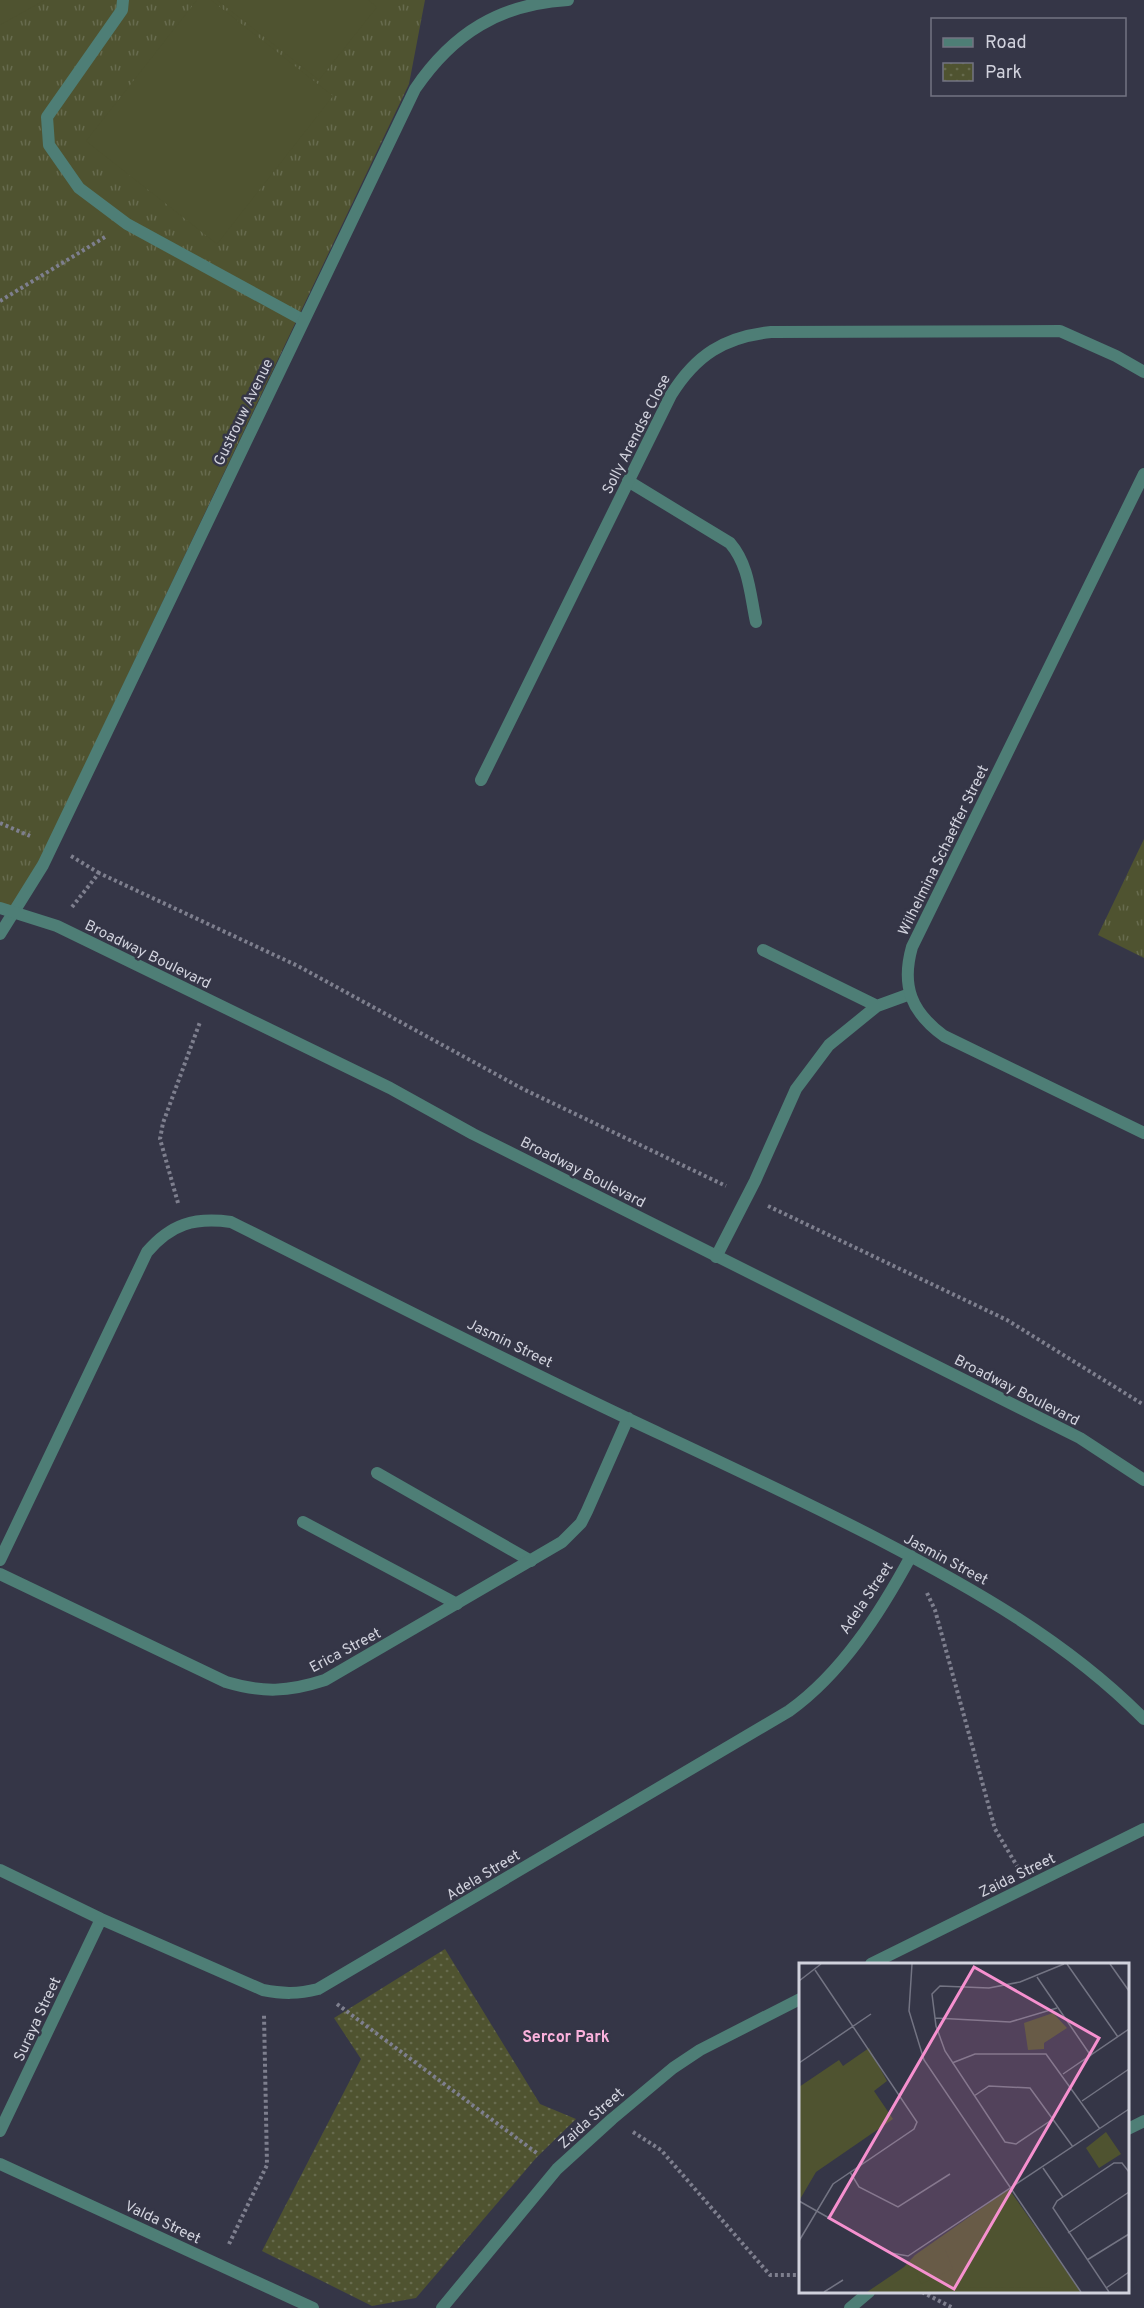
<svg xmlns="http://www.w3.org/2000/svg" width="1144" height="2308" viewBox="0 0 1144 2308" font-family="Overpass,sans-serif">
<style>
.grass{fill:url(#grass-tufts)}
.park{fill:url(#park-dots)}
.garden{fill:#4f5330}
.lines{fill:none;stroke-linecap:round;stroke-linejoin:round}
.path{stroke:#7e7f8e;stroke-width:4;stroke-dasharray:3 3;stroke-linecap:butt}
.service{stroke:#4e7e76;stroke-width:12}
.minor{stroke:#4e7e76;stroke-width:12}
.tertiary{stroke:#4e7e76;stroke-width:12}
.labels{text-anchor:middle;stroke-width:5;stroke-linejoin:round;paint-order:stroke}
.street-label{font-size:15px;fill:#d1d2dd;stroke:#353647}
.neighbourhood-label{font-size:16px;font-weight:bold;fill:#fab1dc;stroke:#353647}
.inset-road{fill:none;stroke:#737483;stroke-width:1.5}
.view{fill:#f690cf;fill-opacity:0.15;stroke:#f690cf;stroke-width:3}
.inset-edge{fill:none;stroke:#d1d2dd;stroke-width:3}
</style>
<defs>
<pattern id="grass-tufts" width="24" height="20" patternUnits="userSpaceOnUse" patternTransform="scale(1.5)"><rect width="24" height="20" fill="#4f5330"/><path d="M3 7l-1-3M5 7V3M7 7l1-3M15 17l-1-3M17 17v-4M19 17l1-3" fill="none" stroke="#676b4e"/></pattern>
<pattern id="park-dots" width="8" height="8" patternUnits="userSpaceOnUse" patternTransform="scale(1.5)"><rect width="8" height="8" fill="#4f5330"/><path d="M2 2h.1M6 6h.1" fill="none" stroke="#676b4e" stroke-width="1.8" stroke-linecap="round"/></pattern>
</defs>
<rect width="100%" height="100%" fill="#353647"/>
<path class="grass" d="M0 0H425L409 84 15 912 0 907Z
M1144 839V958L1098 935Z"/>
<path class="park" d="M445 1949 540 2104 576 2119 536 2158 416 2298 372 2306 262 2251 361 2059 334 2018Z"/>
<path class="garden" d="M0 0H45L0 25Z
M197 0H211L333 96 217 244 86 141Z
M217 0H368L377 7 319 80Z"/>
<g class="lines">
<path class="path" d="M0 301 105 237
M0 823 30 836
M71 856 99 873
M72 907 99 873 298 966 523 1089 726 1186
M178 1203 160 1139 163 1123 200 1022
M768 1206 1007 1320 1144 1405
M927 1593 935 1610 995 1829 1017 1866
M337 2004 538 2154
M633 2132 661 2150 770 2275H800
M229 2244 267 2165 264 2015
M922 2292 953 2308"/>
<path class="service" d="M123 0 122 10 47 117 49 145 79 188 127 224 303 320
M628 481 730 543C749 565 750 594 756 622
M763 950 877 1006
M716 1257 755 1181 796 1089 829 1045 877 1006 910 994
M377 1473 531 1561
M303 1522 457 1604"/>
<path class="minor" d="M1144 474 912 947C901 986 911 1012 944 1036L1144 1133
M481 780 671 395C696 355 724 337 771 332L1060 331 1116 356 1144 372
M0 934 43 865 415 89C453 33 500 4 568 0
M0 1560 147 1252C171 1224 194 1217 231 1222 365 1289 499 1358 635 1422 716 1460 796 1497 876 1538 972 1588 1067 1641 1144 1719
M0 1574 226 1682C263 1693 288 1692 325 1680L562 1542 581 1523 587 1511 628 1418
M0 1870 101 1919 263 1990C283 1994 298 1994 318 1989L789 1711C842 1673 880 1613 911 1556
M871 1964 1144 1829
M1128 2129 1144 2121
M0 2131 101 1919
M0 2164 313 2308
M442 2308 557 2169 612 2119 673 2068 700 2050 800 1999
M850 2308 869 2292"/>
<path class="tertiary" d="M0 908 57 926 390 1088 473 1134 1080 1438 1144 1480"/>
</g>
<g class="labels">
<g class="street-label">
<text transform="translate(243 412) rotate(-64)" y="5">Gustrouw Avenue</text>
<text transform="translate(636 434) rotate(-63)" y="5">Solly Arendse Close</text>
<text transform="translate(943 850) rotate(-64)" y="5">Wilhelmina Schaeffer Street</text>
<text transform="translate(148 954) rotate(26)" y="5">Broadway Boulevard</text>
<text transform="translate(583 1172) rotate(27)" y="5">Broadway Boulevard</text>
<text transform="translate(510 1343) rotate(26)" y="5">Jasmin Street</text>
<text transform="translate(1017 1390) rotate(27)" y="5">Broadway Boulevard</text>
<text transform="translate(946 1559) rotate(28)" y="5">Jasmin Street</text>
<text transform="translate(866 1598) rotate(-56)" y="5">Adela Street</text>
<text transform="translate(345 1650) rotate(-28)" y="5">Erica Street</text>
<text transform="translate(483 1875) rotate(-31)" y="5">Adela Street</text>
<text transform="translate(1017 1875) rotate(-26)" y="5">Zaida Street</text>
<text transform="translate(37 2019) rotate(-65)" y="5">Suraya Street</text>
<text transform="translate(591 2118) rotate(-42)" y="5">Zaida Street</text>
<text transform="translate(163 2222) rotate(25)" y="5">Valda Street</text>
</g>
<g class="neighbourhood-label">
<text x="566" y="2042">Sercor Park</text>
</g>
</g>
<g transform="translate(799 1963)">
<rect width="330" height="330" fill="#353647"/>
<path d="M70 85 88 118 75 128 94 156 17 209 0 238V124L40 97 44 103ZM210 226 282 329H68L105 304 116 292Z" fill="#4f5330"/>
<path d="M254 50 268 65 245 80V86L229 87 225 60ZM307 169 322 191 300 205 287 185Z" fill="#4f5330"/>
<path d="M146 286 154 306 122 321 114 302ZM146 324 255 325 256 329H146Z" fill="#4f5330"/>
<path class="inset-road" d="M113 1 110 48 125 97 282 329M268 1 319 74M311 1 330 28M238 14 292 93M0 18 22 1M136 55 211 59 258 45M0 100 72 51M153 100 176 91H247L301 166M264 111 330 66M175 133 190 123 231 125 274 184M283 138 330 106M254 156 217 181 206 179 146 88 137 63 133 31 141 23 190 25 221 19 265 1M244 205 264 234M51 209 60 224 99 244 151 211M0 238 92 290 109 293 330 146M269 270 330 229M0 278 34 221 115 166 118 159 16 7M288 297 330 271M307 325 330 309M25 329 44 317M310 329 254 245 258 238 315 200H323L330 209"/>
<path class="view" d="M175 4 300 75 155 326 30 255Z"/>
<rect width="330" height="330" class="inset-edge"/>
</g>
<rect x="931" y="18" width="195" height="78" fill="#353647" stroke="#737483" stroke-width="1.5"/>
<rect x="943" y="38" width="30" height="9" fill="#4e7e76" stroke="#737483" stroke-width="1.5"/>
<text x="985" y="48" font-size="18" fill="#d1d2dd">Road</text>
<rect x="943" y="63" width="30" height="18" fill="url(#park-dots)" stroke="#737483" stroke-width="1.5"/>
<text x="985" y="78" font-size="18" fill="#d1d2dd">Park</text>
</svg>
